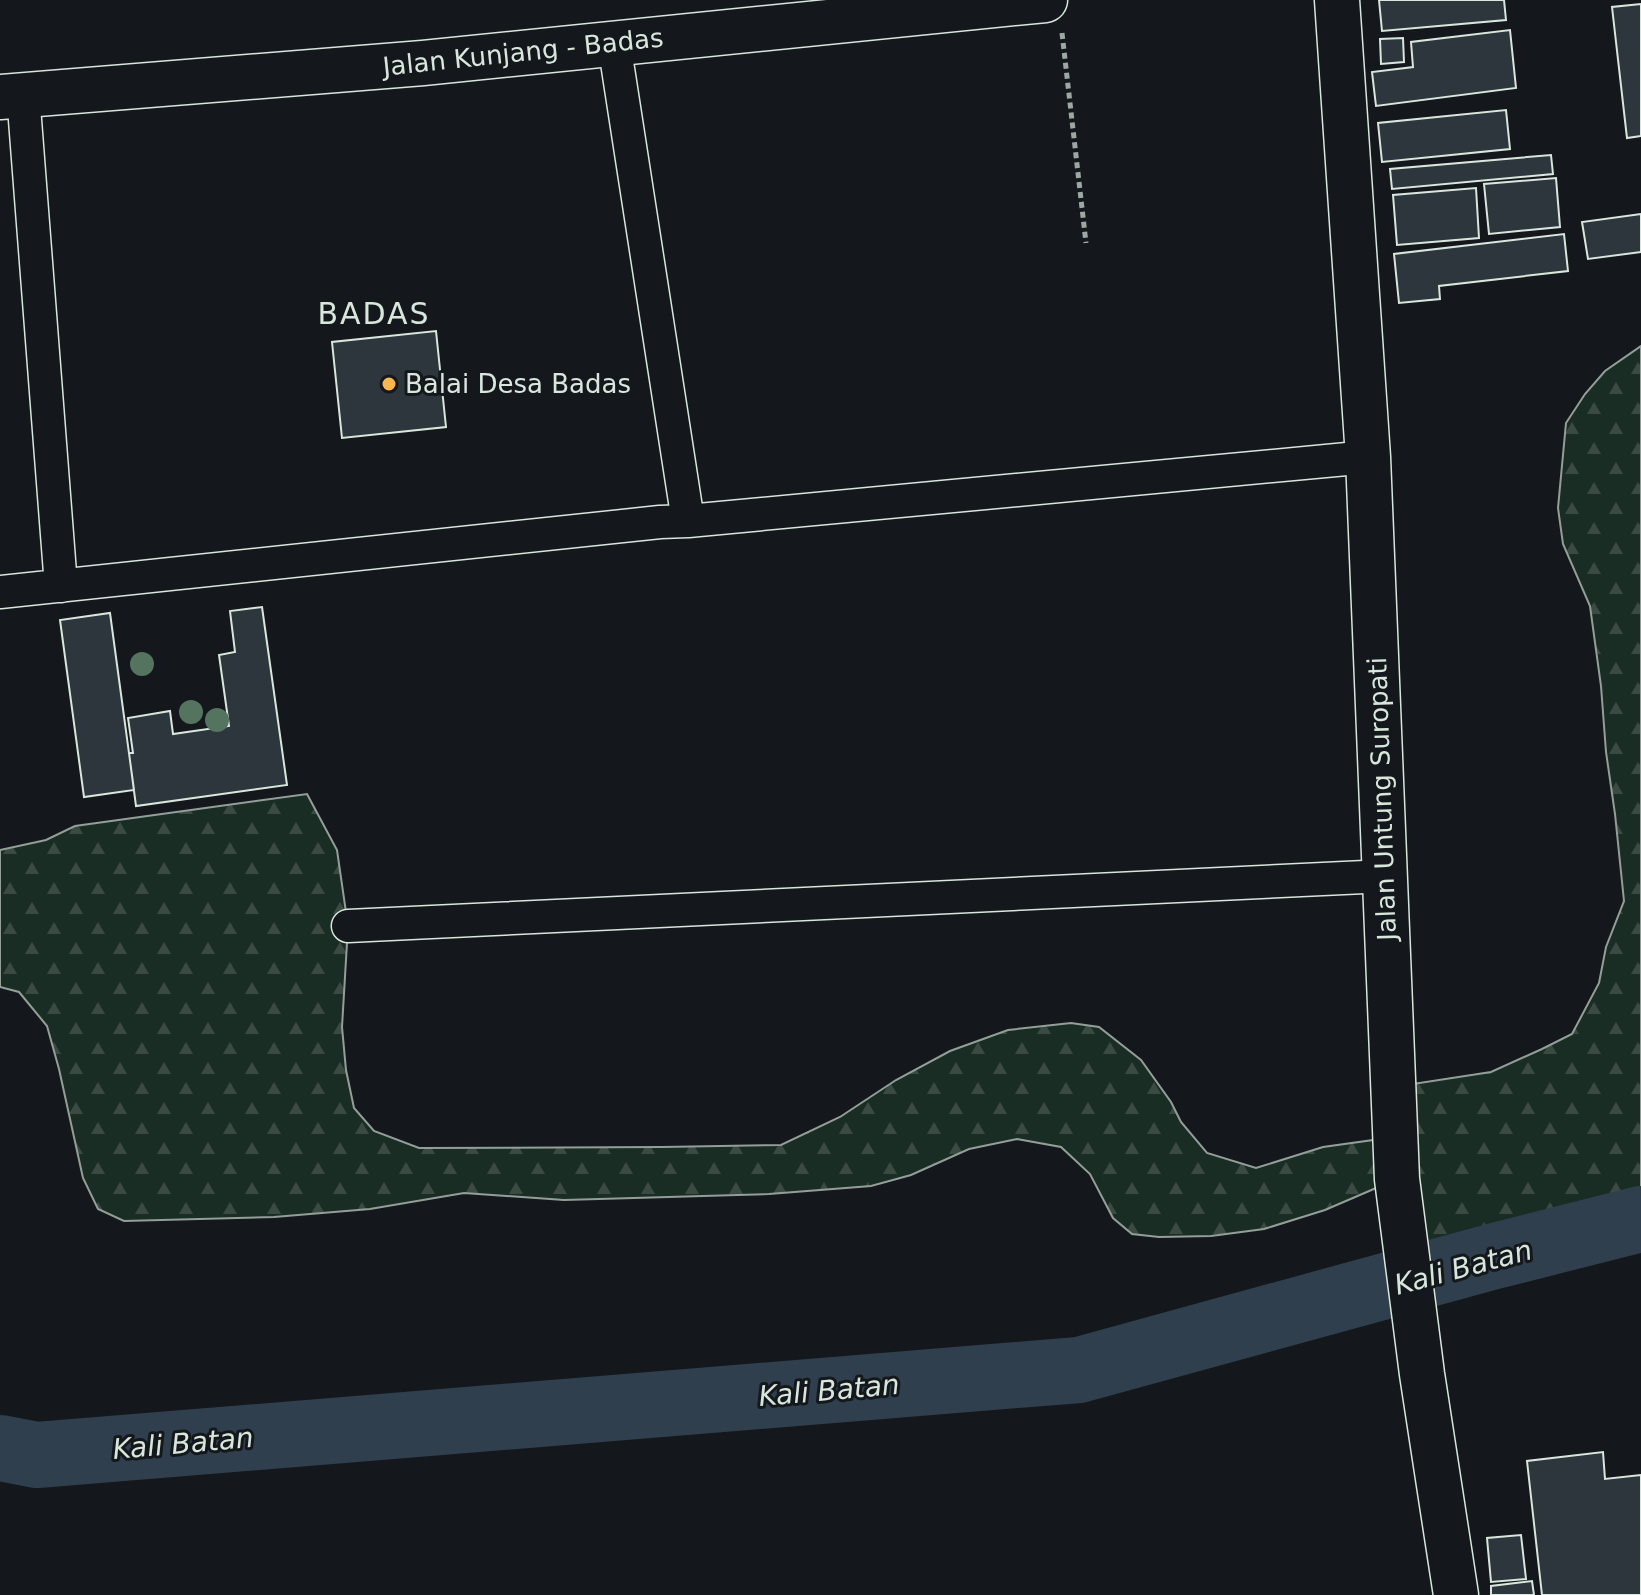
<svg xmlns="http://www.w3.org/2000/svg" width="1641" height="1595" viewBox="0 0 1641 1595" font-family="'DejaVu Sans',sans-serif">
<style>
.forest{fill:url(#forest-firs);stroke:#939e99;stroke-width:2}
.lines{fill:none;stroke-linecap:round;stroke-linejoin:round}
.river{stroke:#2f3f4d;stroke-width:66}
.building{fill:#2c363c;stroke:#d8e6dc;stroke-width:2}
.minor-casing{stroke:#d8e6dc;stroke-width:35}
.secondary-casing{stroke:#d8e6dc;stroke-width:47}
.primary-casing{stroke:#d8e6dc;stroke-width:47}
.path{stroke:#9da8a2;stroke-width:5;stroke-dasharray:6 4;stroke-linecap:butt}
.minor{stroke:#14181c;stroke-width:32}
.secondary{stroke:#14181c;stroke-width:44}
.primary{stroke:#14181c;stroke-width:44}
.tree{fill:#55745f}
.poi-dot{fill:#ffb74d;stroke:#14181c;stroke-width:3}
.labels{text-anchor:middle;stroke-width:6;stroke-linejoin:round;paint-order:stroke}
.street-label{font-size:26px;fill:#d8e6dc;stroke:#14181c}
.poi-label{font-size:26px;fill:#d8e6dc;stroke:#14181c;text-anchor:start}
.water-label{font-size:28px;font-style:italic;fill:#d8e6dc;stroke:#14181c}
.quarter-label{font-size:30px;letter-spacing:2px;fill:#d8e6dc;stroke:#14181c}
</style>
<defs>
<pattern id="forest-firs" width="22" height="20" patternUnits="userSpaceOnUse" patternTransform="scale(2)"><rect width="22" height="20" fill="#1a2d24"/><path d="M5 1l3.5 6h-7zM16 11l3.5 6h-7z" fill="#3b4b43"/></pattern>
</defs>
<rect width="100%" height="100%" fill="#14181c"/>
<path class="forest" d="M1641 346V1219L1408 1280 1393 1087 1491 1072 1542 1049 1572 1034 1599 983 1606 947 1624 901 1615 814 1606 752 1601 686 1590 606 1563 544 1558 508 1566 423 1585 394 1605 371Z
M307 794 337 850 348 926 342 1027 346 1070 354 1108 374 1131 419 1148 662 1147 781 1145 840 1117 896 1080 950 1051 1008 1030 1071 1023 1099 1027 1141 1060 1171 1102 1181 1122 1207 1153 1256 1168 1323 1147 1395 1137 1397 1179 1325 1210 1264 1229 1211 1236 1159 1237 1132 1234 1113 1218 1090 1174 1061 1147 1017 1139 969 1149 911 1175 871 1186 769 1194 564 1200 464 1193 370 1209 274 1217 124 1221 98 1209 83 1178 59 1069 47 1026 19 992 0 987V850L46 840 75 826Z"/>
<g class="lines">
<path class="river" d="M0 1448 37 1455 1079 1370 1491 1257 1641 1219"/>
</g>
<path class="building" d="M1379 0H1504L1506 20 1382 31Z
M1641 4V136L1627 138 1612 7Z
M1510 30 1516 88 1376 106 1372 72 1413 67 1411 42Z
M1403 38 1404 62 1381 64 1380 39Z
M1506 110 1510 149 1382 162 1378 123Z
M1551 155 1553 174 1392 189 1390 169Z
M1556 178 1560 227 1489 234 1484 184Z
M1476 188 1479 238 1397 245 1393 195Z
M1641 214V252L1588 259 1582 222Z
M1564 234 1568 271 1439 286 1440 299 1399 303 1394 254Z
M436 331 446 427 342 438 332 342Z
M262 607 287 785 136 806 129 753H133L128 718 170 711 173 734 229 726 219 655 235 652 230 611Z
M110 613 134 790 84 797 60 620Z
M1603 1452 1605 1479 1641 1475V1595H1542L1527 1461Z
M1521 1535 1526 1579 1491 1582 1487 1538Z
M1532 1581 1534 1595H1491V1586Z"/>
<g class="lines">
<g class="minor-casing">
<path id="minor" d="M614 43 688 521
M23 94 61 586
M0 592 660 522 688 521 1368 457
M348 926 1386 876"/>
</g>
<g class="secondary-casing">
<path id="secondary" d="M0 97 423 63 1045 0"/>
</g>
<g class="primary-casing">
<path id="primary" d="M1337 0 1368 457 1397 1179 1422 1374 1456 1595"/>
</g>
<path class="path" d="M1062 33 1086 243"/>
<use href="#minor" class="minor"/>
<use href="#secondary" class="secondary"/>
<use href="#primary" class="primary"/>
</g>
<g class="tree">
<circle cx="142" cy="664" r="12"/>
<circle cx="191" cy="712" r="12"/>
<circle cx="217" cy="720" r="12"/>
</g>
<circle class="poi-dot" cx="389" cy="384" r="8"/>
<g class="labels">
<g class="street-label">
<text transform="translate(523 52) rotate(-6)" y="9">Jalan Kunjang - Badas</text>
<text transform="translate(1382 799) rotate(-92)" y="9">Jalan Untung Suropati</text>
</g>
<g class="poi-label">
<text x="405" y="393">Balai Desa Badas</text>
</g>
<g class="water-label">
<text transform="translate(1463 1267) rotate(-15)" y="10">Kali Batan</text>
<text transform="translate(829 1390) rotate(-5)" y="10">Kali Batan</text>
<text transform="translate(183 1443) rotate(-5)" y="10">Kali Batan</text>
</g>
<g class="quarter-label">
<text x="374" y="324">BADAS</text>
</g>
</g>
</svg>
